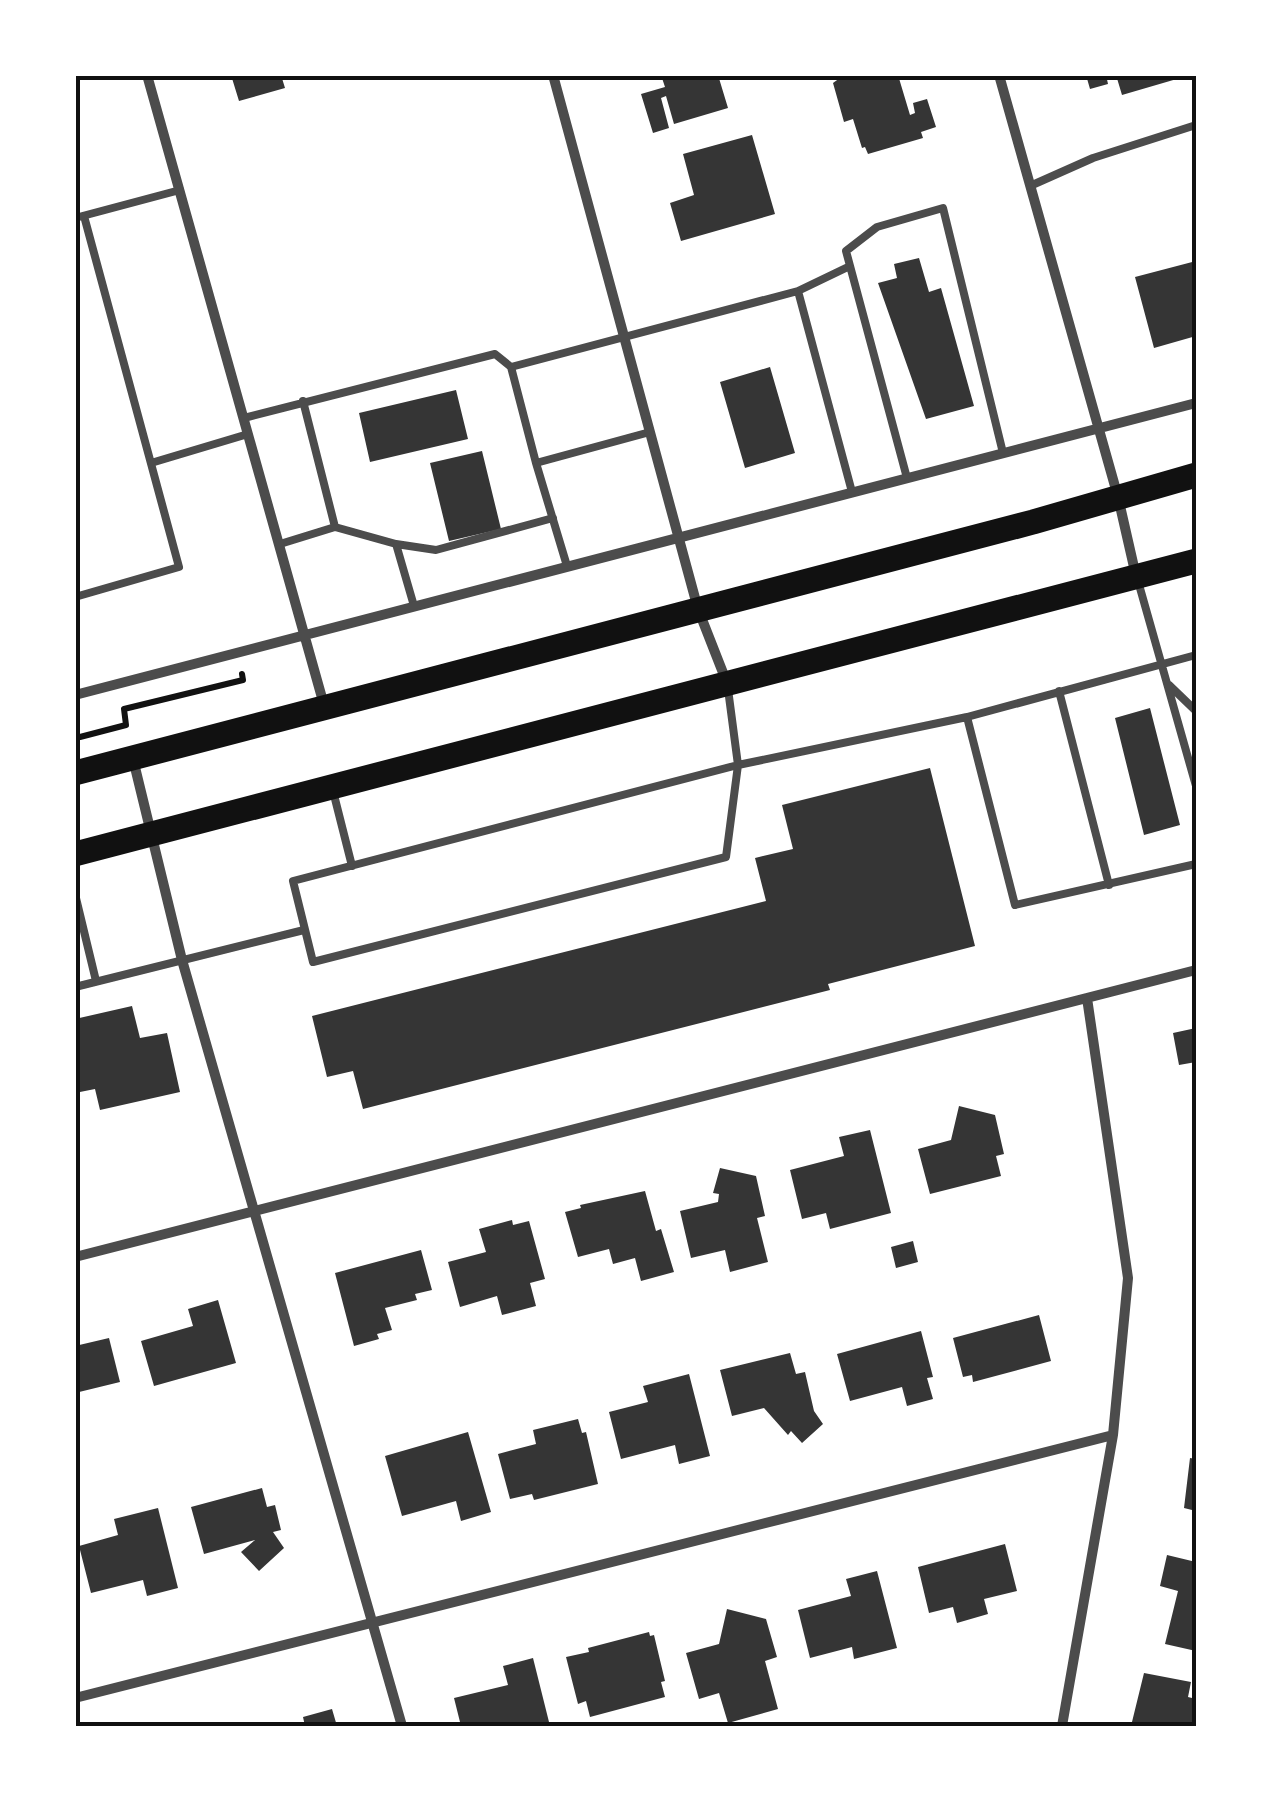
<svg xmlns="http://www.w3.org/2000/svg" width="1271" height="1801" viewBox="0 0 1271 1801" font-family="Inter,sans-serif">
<style>
.building{fill:#353535}
.lines{fill:none;stroke-linecap:round;stroke-linejoin:round}
.path{stroke:#111;stroke-width:6}
.service{stroke:#4c4c4c;stroke-width:8}
.minor{stroke:#4c4c4c;stroke-width:10}
.primary{stroke:#111;stroke-width:25}
.neatline{fill:none;stroke:#111;stroke-width:4}
</style>
<rect width="100%" height="100%" fill="#fff"/>
<path class="building" d="M231 75H281L285 88 239 101Z
M661 75H718L728 108 674 124 666 96 661 98 669 128 653 133 641 94 665 87Z
M844 75H898L910 115 915 113 913 103 927 99 936 127 921 132 923 138 868 154 865 147 862 148 853 119 844 122 833 83Z
M1086 75H1106L1108 84 1090 89Z
M1116 75H1187V76L1122 95Z
M752 135 775 214 681 241 670 203 694 195 683 154Z
M919 258 929 292 941 288 974 406 926 419 878 283 897 278 894 264Z
M1196 261V336L1154 348 1135 277Z
M770 367 795 453 745 468 720 382Z
M456 390 468 439 370 462 359 413Z
M482 451 501 529 449 541 430 463Z
M1150 708 1180 825 1144 835 1115 718Z
M930 768 975 946 828 984 830 990 363 1109 353 1071 327 1077 312 1016 766 901 755 858 793 849 782 805Z
M132 1006 140 1038 167 1033 180 1092 100 1110 95 1089 75 1093V1019Z
M1196 1028V1062L1179 1065 1173 1033Z
M959 1106 995 1115 1004 1154 996 1156 1001 1176 930 1194 918 1149 951 1140Z
M870 1130 891 1213 830 1229 826 1213 802 1219 790 1170 844 1156 839 1137Z
M720 1168 756 1176 765 1216 757 1218 768 1262 730 1272 725 1250 691 1258 680 1211 718 1202 719 1194 713 1193Z
M645 1191 656 1231 661 1229 674 1272 641 1281 635 1258 613 1264 609 1249 578 1257 565 1212 581 1208 580 1205Z
M512 1220 513 1225 529 1221 545 1279 530 1283 536 1306 502 1315 497 1296 460 1307 448 1262 486 1252 479 1229Z
M913 1241 918 1262 896 1268 891 1247Z
M421 1250 432 1290 415 1294 417 1300 385 1308 392 1330 377 1334 379 1339 354 1346 335 1273Z
M218 1300 236 1363 154 1386 141 1341 193 1326 188 1309Z
M1039 1315 1051 1361 973 1382 972 1375 963 1377 953 1338Z
M921 1331 933 1377 927 1378 933 1399 907 1406 902 1387 850 1401 837 1354Z
M109 1338 120 1382 75 1393V1346Z
M790 1353 796 1374 805 1372 814 1411 823 1424 802 1443 791 1431 788 1435 764 1408 732 1416 720 1370Z
M689 1374 710 1456 679 1464 675 1445 621 1459 609 1412 648 1402 643 1386Z
M578 1419 582 1433 586 1432 598 1484 534 1500 532 1494 510 1499 498 1454 536 1444 533 1430Z
M468 1432 491 1512 461 1521 456 1501 402 1516 385 1456Z
M1190 1458 1196 1459V1511L1184 1508Z
M262 1488 267 1507 275 1505 281 1530 273 1532 284 1548 259 1571 241 1552 255 1540 204 1554 191 1507Z
M158 1508 178 1588 147 1596 143 1580 91 1593 79 1546 118 1535 114 1519Z
M1005 1544 1017 1591 984 1599 988 1614 957 1623 953 1607 929 1613 918 1567Z
M1167 1555 1196 1562V1651L1165 1644 1178 1591 1160 1586Z
M877 1571 897 1648 854 1659 852 1647 810 1658 798 1610 851 1596 846 1579Z
M727 1609 766 1619 777 1657 765 1661 778 1709 728 1723 719 1693 699 1699 686 1653 719 1644Z
M649 1632 650 1636 654 1635 665 1681 661 1682 665 1697 590 1717 586 1701 578 1704 566 1657 589 1652 588 1648Z
M533 1658 550 1726H461L454 1698 508 1685 503 1666Z
M1144 1673 1191 1682 1188 1697 1196 1699V1726H1131Z
M332 1709 337 1726H305L303 1717Z"/>
<g class="lines">
<path class="path" d="M80 737 126 725 124 709 243 680 242 674"/>
<path class="service" d="M1030 186 1093 158 1196 125
M75 218 180 190
M798 291 852 492
M511 367 798 291 850 266
M244 418 495 354 511 367 536 463 567 566
M151 463 248 434
M536 463 650 432
M907 478 846 251 877 227 943 208 1003 453
M335 527 396 544 414 606
M280 544 335 527 303 401
M396 544 436 550 553 518
M1138 581 1196 786
M75 597 179 567 84 216
M1169 685 1196 711
M728 689 738 765 726 857 313 962 293 881 738 765 967 717 1196 655
M1059 691 1109 885
M967 717 1015 905 1196 864
M333 791 352 866
M75 894 96 981
M75 987 304 930"/>
<path class="minor" d="M147 75 324 705
M553 75 698 609 727 683
M999 75 1118 497 1136 576
M75 695 1196 403
M133 759 182 960 402 1726
M75 1257 1196 970
M75 1698 1113 1435
M1062 1726 1113 1435 1128 1278 1087 998"/>
<path class="primary" d="M75 773 1033 522 1196 475
M75 854 1196 561"/>
</g>
<rect width="1271" height="1801" fill="none" stroke="#ffffff" stroke-width="155"/>
<rect x="78" y="78" width="1116" height="1646" class="neatline"/>
</svg>
